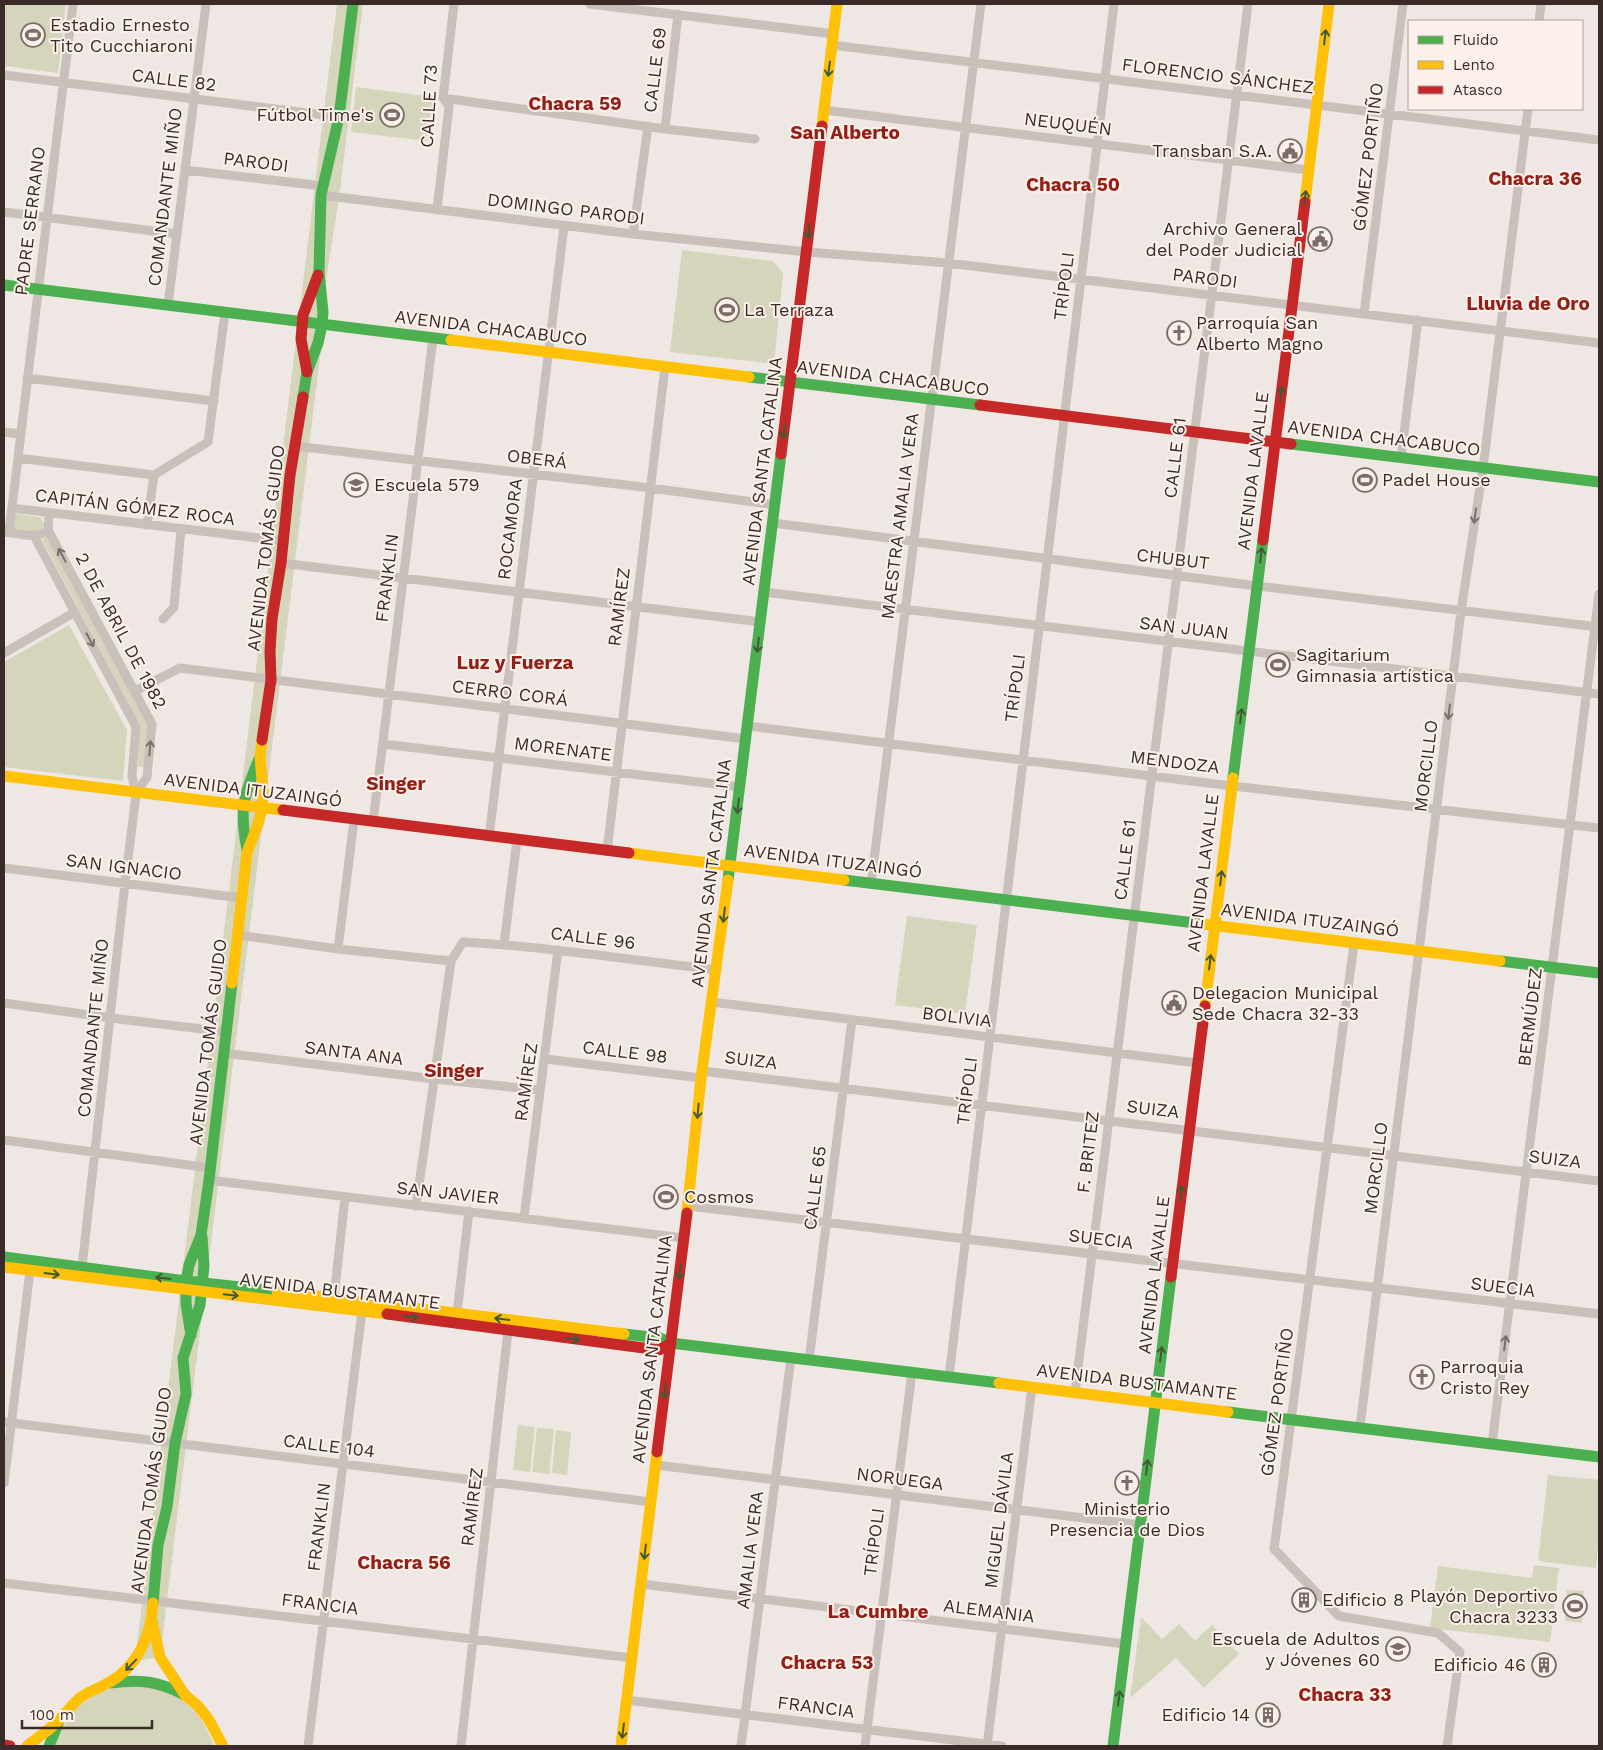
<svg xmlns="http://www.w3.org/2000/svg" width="1603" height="1750" viewBox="0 0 1603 1750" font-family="'Work Sans',sans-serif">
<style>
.green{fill:#d5d5bb}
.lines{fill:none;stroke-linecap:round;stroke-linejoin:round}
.street{stroke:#c9bfbb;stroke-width:9}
.fast{stroke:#4caf50;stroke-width:11}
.slow{stroke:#ffc107;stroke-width:11}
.jam{stroke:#c62828;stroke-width:11}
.oneway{stroke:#415936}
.oneway2{stroke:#7b6e6a}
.labels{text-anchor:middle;stroke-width:4;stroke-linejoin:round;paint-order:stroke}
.poi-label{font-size:18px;fill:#3b2b28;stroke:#fcf1ea;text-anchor:start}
.street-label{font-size:18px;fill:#3b2b28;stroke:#fcf1ea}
.neighbourhood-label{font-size:19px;font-weight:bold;fill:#941f17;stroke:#fcf1ea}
</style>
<rect width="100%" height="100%" fill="#efe7e3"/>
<path class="green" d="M4 4H66L58 73 4 66Z
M337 4H363L339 198 325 286 324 325 160 1657 135 1661Z
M356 87 433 97 427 141 351 132Z
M682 250 773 261 783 273 774 364 670 352Z
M16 514 40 517 45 525 39 532 12 529 10 521Z
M48 536 149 723 145 767H138L140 725 42 540Z
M69 625 127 730 123 781 4 767V662Z
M907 916 977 925 965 1014 895 1005Z
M518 1425 535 1427 530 1472 513 1470Z
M537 1428 554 1429 549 1474 532 1472Z
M556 1430 571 1432 567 1475 552 1473Z
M1548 1475 1599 1480V1536L1596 1568 1538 1561Z
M1534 1565 1559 1568 1550 1642 1430 1628 1438 1566 1532 1578Z
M1567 1590 1584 1591 1582 1623 1565 1621Z
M1141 1617 1162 1639 1179 1624 1195 1641 1212 1625 1239 1654 1204 1688 1176 1658 1130 1698Z
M122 1685C130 1685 141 1684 149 1686 182 1693 203 1714 214 1746H55C68 1708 85 1697 122 1685Z"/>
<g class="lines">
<path class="street" d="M590 4 834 34
M1539 21 1541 4
M832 45 1599 140
M4 75 339 117
M443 98 665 129 755 139
M824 110 1308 170
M665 129 678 14
M185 170 323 186
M321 195 633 234 807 252 948 263 1599 343
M437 210 449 106 443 98 454 4
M4 212 177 234
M633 234 648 126
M168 305 206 4
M1364 314 1403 4
M27 378 214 401
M4 432 20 434
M295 446 651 488 775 505
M18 458 154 475
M1401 458 1418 320
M12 508 284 541
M773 523 1257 586 1599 627
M147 525 154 475 208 442 225 312
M48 530 152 724 147 777 136 793
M4 532C18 533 38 540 48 530L49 513
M9 532 73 4
M34 536 136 727 132 776 136 795 125 883 82 1267
M281 563 761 622
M764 592 1599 694
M163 619 174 607 181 529
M4 653 75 612
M135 691 180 668 746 739
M748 726 1232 786 1599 828
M383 744 740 787
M373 822 433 338
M489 837 564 226
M607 851 665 367
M4 868 241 898
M871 884 981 4
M238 935 338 949 451 961
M504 944 517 840
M1354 944 1274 1549 1339 1616 1438 1633 1460 1652 1447 1746
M338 949 354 820
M712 1002 1197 1063
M4 1003 111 1018 227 1032
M224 1053 434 1079 540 1090
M545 1059 701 1078
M702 1071 1599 1181
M4 1140 211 1168
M209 1180 684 1238
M416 1206 451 961 463 942C549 947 633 960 717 970
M688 1206 1599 1314
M524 1218 558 950
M334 1297 345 1197
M457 1313 469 1211
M809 1360 852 1020
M949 1377 1114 4
M1075 1392 1248 4
M4 1422 651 1502
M1360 1427 1461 611 1483 468 1528 109
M1492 1444 1599 594
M656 1465 1140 1525
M4 1483 30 1271
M4 1583 632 1658
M641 1584 1125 1644
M626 1700 1002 1746
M308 1746 362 1311
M461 1746 508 1331
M741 1746 791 1358
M865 1746 912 1372
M987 1746 1032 1387"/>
<path class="fast" d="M4 285 451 340
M749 377 980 405
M303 397 307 372 318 343 322 325 323 312 319 272 321 195 339 117 353 4
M1291 444 1599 482
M1233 778 1263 540
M247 850C239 809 243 797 259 759
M728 880 781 454
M844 880 1203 924
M1500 961 1599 973
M4 1257 186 1281 277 1291
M624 1334 660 1338 671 1343 999 1383
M191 1335 186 1304V1281L189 1265 201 1235 209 1180 232 983
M1228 1412 1599 1457
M153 1603 158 1545 167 1507 175 1443 186 1394 183 1358 200 1305 204 1266 202 1237
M110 1683C140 1679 158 1681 185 1695
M49 1746 58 1724
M1113 1746 1171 1277"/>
<path class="slow" d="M822 126 837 4
M1305 202 1329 4
M451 340 749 377
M4 776 283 810
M629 853 844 880
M1203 924 1500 961
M232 983 247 853 259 821 262 808 263 792 260 757 262 740
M1205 1006 1233 778
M687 1213 701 1078 728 880
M4 1267 387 1314
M277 1291 624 1334
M999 1383 1228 1412
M152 1621 160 1657 185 1695 198 1706 209 1720 223 1746
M27 1746C36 1739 46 1732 54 1725 64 1716 71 1705 81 1697 90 1691 99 1688 108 1683 138 1667 151 1635 153 1603
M621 1746 657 1452"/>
<path class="jam" d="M307 372 301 339 303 315 318 275
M980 405 1291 444
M781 454 822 126
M1263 540 1305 202
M262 740 271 680 270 651 272 619 281 563 290 475 303 397
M283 810 629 853
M1171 1277 1205 1006
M387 1314 659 1350 671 1343
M657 1452 687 1213
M4 1745 10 1746"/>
</g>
<defs><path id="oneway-shaft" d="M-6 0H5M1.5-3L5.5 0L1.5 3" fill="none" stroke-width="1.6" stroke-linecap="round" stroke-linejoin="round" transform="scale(1.25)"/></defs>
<g class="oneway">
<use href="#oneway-shaft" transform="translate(1325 37) rotate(-83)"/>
<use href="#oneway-shaft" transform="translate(829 69) rotate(97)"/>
<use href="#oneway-shaft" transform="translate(1305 198) rotate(-83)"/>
<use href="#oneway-shaft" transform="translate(809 231) rotate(97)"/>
<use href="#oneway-shaft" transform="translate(1281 394) rotate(-83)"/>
<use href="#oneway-shaft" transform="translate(784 431) rotate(97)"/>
<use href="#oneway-shaft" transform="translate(1261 555) rotate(-83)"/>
<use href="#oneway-shaft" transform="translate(758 645) rotate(97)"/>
<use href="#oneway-shaft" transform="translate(1241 716) rotate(-83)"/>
<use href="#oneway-shaft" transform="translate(738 806) rotate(97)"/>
<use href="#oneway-shaft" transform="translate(1221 878) rotate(-83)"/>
<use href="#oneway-shaft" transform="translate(724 915) rotate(97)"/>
<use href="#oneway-shaft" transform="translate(1210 962) rotate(-83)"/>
<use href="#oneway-shaft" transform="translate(698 1111) rotate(95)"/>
<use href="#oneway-shaft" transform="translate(1181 1193) rotate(-83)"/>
<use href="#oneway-shaft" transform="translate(680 1272) rotate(97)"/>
<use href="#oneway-shaft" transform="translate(52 1274) rotate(7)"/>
<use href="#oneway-shaft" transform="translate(163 1278) rotate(-173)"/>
<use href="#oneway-shaft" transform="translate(231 1295) rotate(6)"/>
<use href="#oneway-shaft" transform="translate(411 1317) rotate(7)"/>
<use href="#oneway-shaft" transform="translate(502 1319) rotate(-173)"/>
<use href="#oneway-shaft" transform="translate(572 1339) rotate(7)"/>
<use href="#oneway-shaft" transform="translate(1161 1354) rotate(-83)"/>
<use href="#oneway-shaft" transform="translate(665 1391) rotate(97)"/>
<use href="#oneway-shaft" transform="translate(1147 1467) rotate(-83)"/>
<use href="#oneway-shaft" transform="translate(645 1552) rotate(97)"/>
<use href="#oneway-shaft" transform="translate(131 1665) rotate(134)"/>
<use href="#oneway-shaft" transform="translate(1119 1698) rotate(-83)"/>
<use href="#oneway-shaft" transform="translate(623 1731) rotate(97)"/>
</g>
<g class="oneway2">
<use href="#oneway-shaft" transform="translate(1475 516) rotate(98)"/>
<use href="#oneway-shaft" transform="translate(62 555) rotate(-118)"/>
<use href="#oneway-shaft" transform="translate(90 640) rotate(62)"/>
<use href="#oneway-shaft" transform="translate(1449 712) rotate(97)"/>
<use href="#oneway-shaft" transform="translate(150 748) rotate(-85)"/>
<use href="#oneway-shaft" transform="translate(1505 1343) rotate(-83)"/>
</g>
<defs>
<g id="stadium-ring" transform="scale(1.25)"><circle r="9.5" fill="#fcf1ea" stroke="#7a6d69" stroke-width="1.5"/><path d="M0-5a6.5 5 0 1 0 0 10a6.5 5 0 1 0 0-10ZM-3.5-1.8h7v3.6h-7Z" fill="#7a6d69"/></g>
<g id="civic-ring" transform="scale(1.25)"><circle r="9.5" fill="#fcf1ea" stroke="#7a6d69" stroke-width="1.5"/><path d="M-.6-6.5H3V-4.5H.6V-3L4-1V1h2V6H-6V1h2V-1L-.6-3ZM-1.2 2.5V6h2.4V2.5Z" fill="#7a6d69"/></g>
<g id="church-ring" transform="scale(1.25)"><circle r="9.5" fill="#fcf1ea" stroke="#7a6d69" stroke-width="1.5"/><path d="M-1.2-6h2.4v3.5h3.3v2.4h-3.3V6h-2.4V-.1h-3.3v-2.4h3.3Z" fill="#7a6d69"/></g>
<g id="school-ring" transform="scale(1.25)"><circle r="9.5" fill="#fcf1ea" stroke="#7a6d69" stroke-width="1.5"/><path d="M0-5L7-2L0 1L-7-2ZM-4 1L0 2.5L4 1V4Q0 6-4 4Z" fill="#7a6d69"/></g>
<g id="building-ring" transform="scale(1.25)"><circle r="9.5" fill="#fcf1ea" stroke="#7a6d69" stroke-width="1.5"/><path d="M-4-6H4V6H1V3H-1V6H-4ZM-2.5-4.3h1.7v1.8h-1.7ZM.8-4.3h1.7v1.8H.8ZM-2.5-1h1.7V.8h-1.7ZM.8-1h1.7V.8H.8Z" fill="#7a6d69"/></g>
</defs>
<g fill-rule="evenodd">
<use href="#stadium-ring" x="33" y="35"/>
<use href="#stadium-ring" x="392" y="115"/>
<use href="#civic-ring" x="1290" y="151"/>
<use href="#civic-ring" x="1320" y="239"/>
<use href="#stadium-ring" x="727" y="310"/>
<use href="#church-ring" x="1179" y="333"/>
<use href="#stadium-ring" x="1365" y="480"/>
<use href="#school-ring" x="356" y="485"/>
<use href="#stadium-ring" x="1278" y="665"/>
<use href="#civic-ring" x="1174" y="1003"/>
<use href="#stadium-ring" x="666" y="1197"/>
<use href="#church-ring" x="1422" y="1377"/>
<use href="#church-ring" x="1127" y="1483"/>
<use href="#building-ring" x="1304" y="1600"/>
<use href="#stadium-ring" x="1575" y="1606"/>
<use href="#school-ring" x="1398" y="1649"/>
<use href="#building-ring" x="1544" y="1665"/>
<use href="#building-ring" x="1268" y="1715"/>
</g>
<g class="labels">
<g class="poi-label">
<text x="50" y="31">Estadio Ernesto<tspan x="50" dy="21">Tito Cucchiaroni</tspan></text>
<text x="374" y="121" text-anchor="end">Fútbol Time's</text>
<text x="1272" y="157" text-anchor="end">Transban S.A.</text>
<text x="1302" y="235" text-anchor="end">Archivo General<tspan x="1302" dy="21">del Poder Judicial</tspan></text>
<text x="744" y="316">La Terraza</text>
<text x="1196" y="329">Parroquía San<tspan x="1196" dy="21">Alberto Magno</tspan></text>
<text x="1382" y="486">Padel House</text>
<text x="374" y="491">Escuela 579</text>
<text x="1296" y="661">Sagitarium<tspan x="1296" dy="21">Gimnasia artística</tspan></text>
<text x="1192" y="999">Delegacion Municipal<tspan x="1192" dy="21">Sede Chacra 32-33</tspan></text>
<text x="684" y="1203">Cosmos</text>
<text x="1440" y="1373">Parroquia<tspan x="1440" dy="21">Cristo Rey</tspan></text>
<text x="1127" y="1515" text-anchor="middle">Ministerio<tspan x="1127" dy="21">Presencia de Dios</tspan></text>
<text x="1558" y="1602" text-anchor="end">Playón Deportivo<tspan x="1558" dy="21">Chacra 3233</tspan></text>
<text x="1322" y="1606">Edificio 8</text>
<text x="1380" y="1645" text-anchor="end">Escuela de Adultos<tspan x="1380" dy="21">y Jóvenes 60</tspan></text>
<text x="1526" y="1671" text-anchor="end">Edificio 46</text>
<text x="1250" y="1721" text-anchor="end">Edificio 14</text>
</g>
<g class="street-label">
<text transform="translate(655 70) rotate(-83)" y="6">CALLE 69</text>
<text transform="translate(1218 76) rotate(7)" y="6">FLORENCIO SÁNCHEZ</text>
<text transform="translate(174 80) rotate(7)" y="6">CALLE 82</text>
<text transform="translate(429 106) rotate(-87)" y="6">CALLE 73</text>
<text transform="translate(1068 124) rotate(7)" y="6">NEUQUÉN</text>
<text transform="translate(1368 157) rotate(-83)" y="6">GÓMEZ PORTIÑO</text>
<text transform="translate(256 162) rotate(7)" y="6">PARODI</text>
<text transform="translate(165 197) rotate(-83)" y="6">COMANDANTE MIÑO</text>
<text transform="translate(566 209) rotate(7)" y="6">DOMINGO PARODI</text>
<text transform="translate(30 221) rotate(-83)" y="6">PADRE SERRANO</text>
<text transform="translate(1205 278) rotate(7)" y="6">PARODI</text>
<text transform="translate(1064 286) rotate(-83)" y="6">TRÍPOLI</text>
<text transform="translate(491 328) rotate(7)" y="6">AVENIDA CHACABUCO</text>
<text transform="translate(893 378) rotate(7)" y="6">AVENIDA CHACABUCO</text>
<text transform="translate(1384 438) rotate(7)" y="6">AVENIDA CHACABUCO</text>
<text transform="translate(1175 458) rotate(-83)" y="6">CALLE 61</text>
<text transform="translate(537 459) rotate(7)" y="6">OBERÁ</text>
<text transform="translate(762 471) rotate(-83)" y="6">AVENIDA SANTA CATALINA</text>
<text transform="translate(1253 471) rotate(-83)" y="6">AVENIDA LAVALLE</text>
<text transform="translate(135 507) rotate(7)" y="6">CAPITÁN GÓMEZ ROCA</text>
<text transform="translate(900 516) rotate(-83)" y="6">MAESTRA AMALIA VERA</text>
<text transform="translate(510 529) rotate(-83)" y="6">ROCAMORA</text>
<text transform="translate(266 548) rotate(-83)" y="6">AVENIDA TOMÁS GUIDO</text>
<text transform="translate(1173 559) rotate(7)" y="6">CHUBUT</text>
<text transform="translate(387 578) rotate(-83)" y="6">FRANKLIN</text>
<text transform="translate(619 607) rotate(-83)" y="6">RAMÍREZ</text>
<text transform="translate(1184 628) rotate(7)" y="6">SAN JUAN</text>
<text transform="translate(121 631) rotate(62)" y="6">2 DE ABRIL DE 1982</text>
<text transform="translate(1015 688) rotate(-83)" y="6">TRÍPOLI</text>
<text transform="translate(510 693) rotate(7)" y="6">CERRO CORÁ</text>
<text transform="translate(563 749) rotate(7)" y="6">MORENATE</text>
<text transform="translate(1175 762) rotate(7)" y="6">MENDOZA</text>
<text transform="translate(1426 766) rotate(-83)" y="6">MORCILLO</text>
<text transform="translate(253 790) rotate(7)" y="6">AVENIDA ITUZAINGÓ</text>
<text transform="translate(1125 860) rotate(-83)" y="6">CALLE 61</text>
<text transform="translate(833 861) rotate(7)" y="6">AVENIDA ITUZAINGÓ</text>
<text transform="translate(124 867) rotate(7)" y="6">SAN IGNACIO</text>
<text transform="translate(711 873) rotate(-83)" y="6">AVENIDA SANTA CATALINA</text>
<text transform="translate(1203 873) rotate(-83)" y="6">AVENIDA LAVALLE</text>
<text transform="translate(1310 920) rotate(7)" y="6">AVENIDA ITUZAINGÓ</text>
<text transform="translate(593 938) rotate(7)" y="6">CALLE 96</text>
<text transform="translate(957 1017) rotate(7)" y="6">BOLIVIA</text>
<text transform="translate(1530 1017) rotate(-83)" y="6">BERMÚDEZ</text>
<text transform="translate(93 1028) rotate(-84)" y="6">COMANDANTE MIÑO</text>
<text transform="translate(208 1042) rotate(-83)" y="6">AVENIDA TOMÁS GUIDO</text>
<text transform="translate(625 1052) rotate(7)" y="6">CALLE 98</text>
<text transform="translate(354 1053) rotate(7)" y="6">SANTA ANA</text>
<text transform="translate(751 1060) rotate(7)" y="6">SUIZA</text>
<text transform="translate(526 1082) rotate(-82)" y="6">RAMÍREZ</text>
<text transform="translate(967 1091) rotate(-83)" y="6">TRÍPOLI</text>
<text transform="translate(1153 1109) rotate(7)" y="6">SUIZA</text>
<text transform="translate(1088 1152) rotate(-83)" y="6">F. BRITEZ</text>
<text transform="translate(1555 1159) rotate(7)" y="6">SUIZA</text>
<text transform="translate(1376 1168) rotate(-83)" y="6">MORCILLO</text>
<text transform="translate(815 1188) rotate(-83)" y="6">CALLE 65</text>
<text transform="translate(448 1193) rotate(6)" y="6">SAN JAVIER</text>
<text transform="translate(1101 1239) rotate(7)" y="6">SUECIA</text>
<text transform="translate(1154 1275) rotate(-83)" y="6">AVENIDA LAVALLE</text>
<text transform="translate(1503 1287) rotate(7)" y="6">SUECIA</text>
<text transform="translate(340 1291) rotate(7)" y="6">AVENIDA BUSTAMANTE</text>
<text transform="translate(652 1349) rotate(-83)" y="6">AVENIDA SANTA CATALINA</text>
<text transform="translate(1137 1382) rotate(7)" y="6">AVENIDA BUSTAMANTE</text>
<text transform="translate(1277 1402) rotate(-82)" y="6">GÓMEZ PORTIÑO</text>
<text transform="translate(329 1446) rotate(7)" y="6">CALLE 104</text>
<text transform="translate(900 1479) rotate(7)" y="6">NORUEGA</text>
<text transform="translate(151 1490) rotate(-82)" y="6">AVENIDA TOMÁS GUIDO</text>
<text transform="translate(472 1507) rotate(-83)" y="6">RAMÍREZ</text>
<text transform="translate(999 1520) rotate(-83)" y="6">MIGUEL DÁVILA</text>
<text transform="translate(319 1527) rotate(-83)" y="6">FRANKLIN</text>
<text transform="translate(874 1542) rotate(-83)" y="6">TRÍPOLI</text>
<text transform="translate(750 1550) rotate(-83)" y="6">AMALIA VERA</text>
<text transform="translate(320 1604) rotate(7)" y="6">FRANCIA</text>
<text transform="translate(989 1611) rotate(7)" y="6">ALEMANIA</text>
<text transform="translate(816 1707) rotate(7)" y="6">FRANCIA</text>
</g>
<g class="neighbourhood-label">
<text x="575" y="110">Chacra 59</text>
<text x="845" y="139">San Alberto</text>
<text x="1535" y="185">Chacra 36</text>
<text x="1073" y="191">Chacra 50</text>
<text x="1528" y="310">Lluvia de Oro</text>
<text x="515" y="669">Luz y Fuerza</text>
<text x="396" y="790">Singer</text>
<text x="454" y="1077">Singer</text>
<text x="404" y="1569">Chacra 56</text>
<text x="878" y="1618">La Cumbre</text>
<text x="827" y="1669">Chacra 53</text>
<text x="1345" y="1701">Chacra 33</text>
</g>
</g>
<rect width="1603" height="1750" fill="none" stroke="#3b2b28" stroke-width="10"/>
<rect x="1408" y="20" width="175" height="90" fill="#fcf1ea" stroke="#afa29c"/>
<rect x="1418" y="36" width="25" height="8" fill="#4caf50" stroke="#afa29c"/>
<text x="1453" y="45" font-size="15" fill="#3b2b28">Fluido</text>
<rect x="1418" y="61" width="25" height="8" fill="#ffc107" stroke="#afa29c"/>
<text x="1453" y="70" font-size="15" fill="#3b2b28">Lento</text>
<rect x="1418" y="86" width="25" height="8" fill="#c62828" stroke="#afa29c"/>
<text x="1453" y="95" font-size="15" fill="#3b2b28">Atasco</text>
<path d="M22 1720v8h130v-8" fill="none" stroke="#3b2b28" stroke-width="2.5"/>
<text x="30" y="1720" font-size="15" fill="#3b2b28" stroke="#fcf1ea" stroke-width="4" paint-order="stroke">100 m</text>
</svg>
